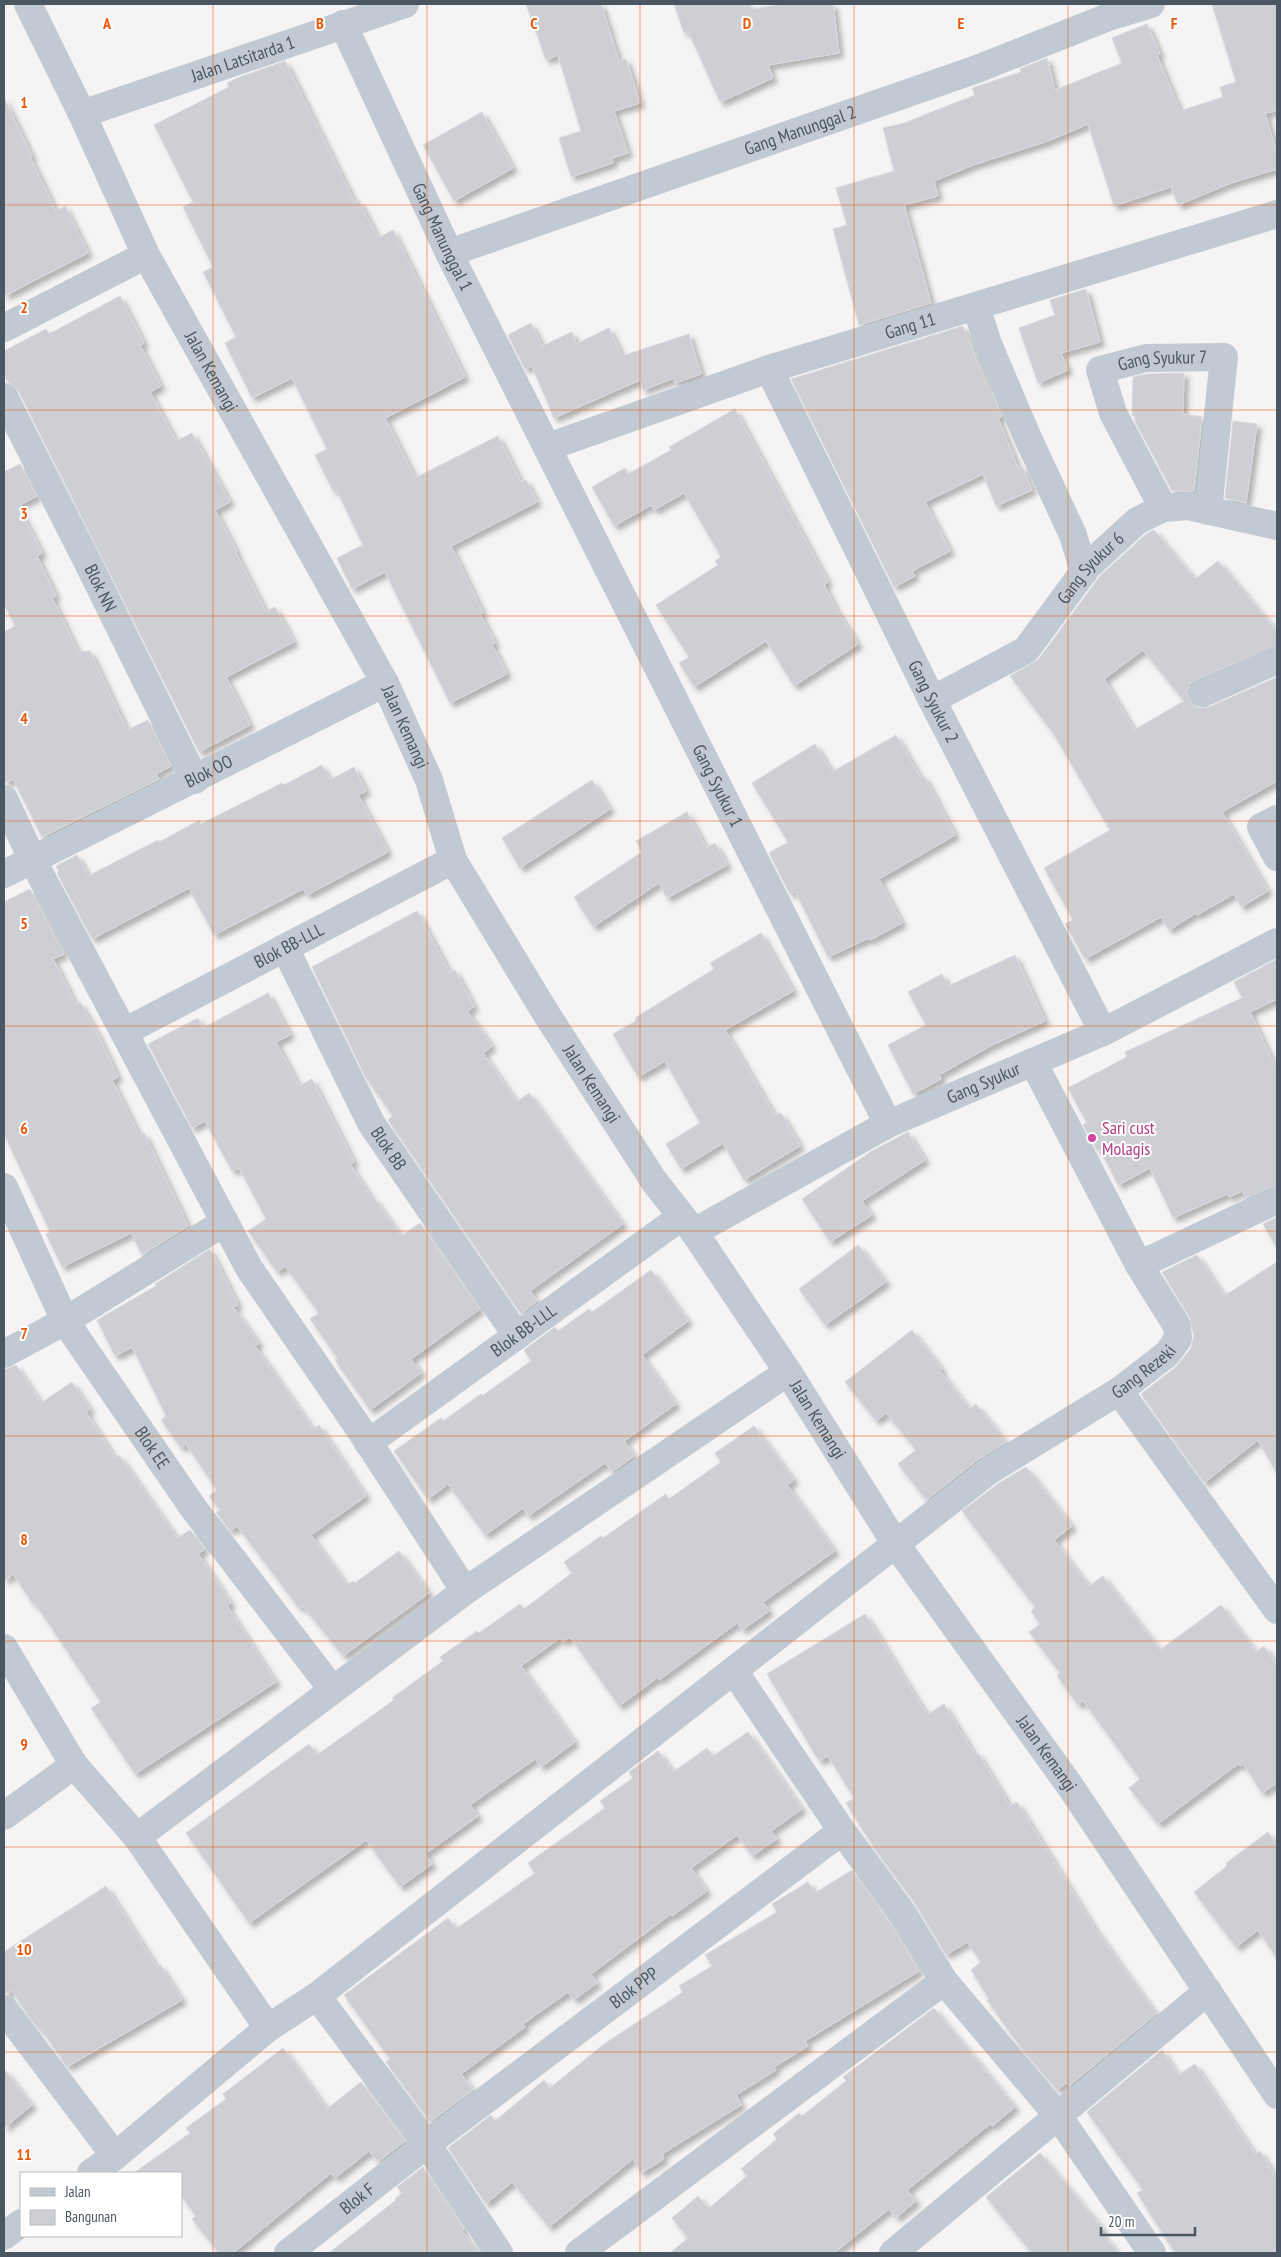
<svg xmlns="http://www.w3.org/2000/svg" width="1281" height="2257" viewBox="0 0 1281 2257" font-family="'PT Sans Narrow',sans-serif">
<style>
.building{fill:#cdcfd5;stroke:#d7d9de;fill-rule:evenodd;filter:url(#shadow)}
.lines{fill:none;stroke-linecap:round;stroke-linejoin:round}
.minor{stroke:#c1cad2;stroke-width:28}
.grid{fill:none;stroke:#e8590c;stroke-width:1;stroke-opacity:0.55}
.hotel-dot{fill:#d1479c;stroke:#fff;stroke-width:2}
.labels{text-anchor:middle;stroke-width:4;stroke-linejoin:round;paint-order:stroke}
.street-label{font-size:18px;fill:#4a5661;stroke:#fff}
.hotel-label{font-size:18px;fill:#b23c85;stroke:#fff;text-anchor:start}
.grid-label{font-size:16px;text-anchor:middle;font-weight:bold;fill:#e8590c;stroke:#fff;stroke-width:4;stroke-linejoin:round;paint-order:stroke}
</style>
<defs>
<filter id="shadow"><feDropShadow dx="4.5" dy="4.5" stdDeviation="2.5" flood-color="#0004"/></filter>
</defs>
<rect width="100%" height="100%" fill="#f5f3f3"/>
<path class="building" d="M526 4H601L619 61 626 59 640 103 614 111 628 153 612 158 613 163 571 177 559 138 581 131 558 55 546 60Z
M674 4H750L752 9 783 4H833L839 53 768 65 773 78 720 102 688 31 684 33Z
M1212 4H1277V111L1265 113 1277 154V169L1231 183 1178 205 1171 187 1114 206 1088 124 1048 141 973 165 934 181 938 196 904 205 931 303 859 325 833 229 847 225 836 188 894 171 883 128 904 123 975 95 972 88 1021 72 1020 69 1047 58 1055 90 1122 63 1112 38 1147 24 1160 54 1157 55 1180 111 1223 97 1220 87 1236 82Z
M285 61 355 203 359 201 378 238 393 230 465 377 385 418 415 478 498 436 521 482 526 480 537 502 451 546 483 613 480 614 495 643 492 645 507 674 450 703 385 572 352 589 337 558 363 545 336 489 333 491 315 455 327 449 292 378 252 398 225 343 236 337 203 272 213 267 183 207 193 202 154 125 229 87 227 83 240 77Z
M4 98 32 156 30 157 56 211 65 206 88 253 4 296Z
M482 112 513 168 454 201 423 145Z
M1086 289 1100 342 1061 353 1068 370 1038 383 1019 328 1055 315 1050 300Z
M120 296 144 343 140 345 161 386 150 392 176 441 192 433 230 502 215 510 237 552 236 553 266 612 275 607 294 642 226 677 250 725 199 752 18 390 8 382 4 374V351L46 329 49 334Z
M531 323 542 346 572 332 576 344 609 328 622 356 689 334 701 374 675 383 674 378 643 390 640 380 554 418 532 366 525 369 508 335Z
M963 326 990 393 992 392 1002 416 998 418 1018 468 1022 466 1032 490 996 506 983 474 925 502 950 551 912 571 915 576 894 587 791 379Z
M1184 373 1183 414 1202 417 1194 491H1172L1135 421V416H1132L1133 377 1148 374Z
M735 409 821 569 828 582 824 585 836 609 858 644 794 686 766 641 694 687 679 663 689 657 656 605 718 565 715 561 721 557 684 493 654 510 651 505 614 526 592 487 625 468 628 474 671 450 669 447Z
M1233 421 1257 424 1246 503 1225 498Z
M20 464 37 496 18 506 42 553 37 556 56 596 52 598 78 652 90 651 127 730 148 720 171 766 156 774 159 779 42 837 13 779 4 783V632L15 626 4 604V472Z
M1154 530 1195 579 1218 561 1277 631V645L1197 679 1190 684 1187 692 1189 699 1193 705 1201 708 1209 707 1277 677V781L1222 812 1268 891 1241 907 1234 894 1197 915 1196 913 1169 930 1161 917 1085 959 1065 924 1073 920 1044 868 1110 830 1053 733 1010 676 1038 660 1100 576 1146 534ZM1143 650 1184 701 1134 730 1104 679Z
M896 735 921 778 924 776 955 835 879 879 902 923 870 940 869 938 828 957 795 891 790 894 769 853 788 842 752 783 815 744 832 772Z
M322 765 330 780 354 767 366 791 358 795 388 852 307 895 303 889 214 935 189 888 92 939 57 873 59 872 56 866 77 855 88 876 158 840 159 842 200 820 201 824 282 783 284 785Z
M592 780 610 809 520 868 502 838Z
M687 812 706 848 715 843 727 865 667 898 659 883 593 927 574 897 642 852 636 841Z
M30 889 64 954 53 959 76 1005 80 1002 98 1035 118 1077 112 1080 139 1135 144 1133 188 1226 142 1255 131 1233 62 1267 46 1234 50 1232 4 1134V902Z
M417 911 450 973 455 970 474 1007 467 1011 492 1046 483 1053 517 1102 529 1093 623 1224 530 1291 537 1301 521 1314 388 1120 393 1116 366 1078 312 967Z
M761 933 793 991 725 1030 775 1116 781 1113 800 1146 744 1180 723 1143 681 1169 666 1144 700 1123 665 1061 638 1077 613 1034 636 1021 635 1018 714 969 710 963Z
M1015 955 1045 1021 990 1046 939 1075 941 1079 913 1094 888 1045 926 1025 908 992 942 974 948 986Z
M1277 959V999L1250 1012 1277 1071V1185L1246 1197 1242 1191 1229 1197 1227 1194 1173 1218 1150 1168 1118 1185 1100 1149 1097 1150 1083 1125 1087 1123 1068 1088 1127 1057 1125 1052 1242 998 1234 982Z
M268 993 290 1035 276 1042 299 1086 312 1079 354 1162 350 1164 372 1199 374 1198 401 1236 420 1223 480 1309 411 1359 421 1373 370 1410 335 1360 338 1359 310 1319 319 1313 285 1266 277 1272 248 1231 266 1219 239 1168 232 1171 205 1121 192 1128 148 1044 198 1018 203 1028Z
M908 1132 925 1160 862 1201 872 1215 830 1242 802 1199 872 1151Z
M1277 1217V1248L1263 1224Z
M858 1245 886 1282 825 1325 799 1289Z
M210 1249 238 1305 233 1307 259 1343 255 1346 313 1429 319 1425 366 1496 311 1535 347 1585 353 1581 355 1583 399 1551 429 1593 343 1656 303 1606 299 1608 237 1526 230 1531 216 1512 220 1510 209 1496 217 1490 186 1444 181 1448 161 1420 166 1416 132 1347 115 1356 97 1320 156 1286 155 1284Z
M1197 1255 1224 1296 1277 1262V1474L1258 1440 1204 1483 1141 1394 1177 1366 1191 1348 1194 1336 1190 1318 1162 1272Z
M651 1270 688 1321 642 1355 676 1404 624 1441 634 1456 612 1472 605 1463 528 1516 523 1508 485 1535 448 1484 428 1499 394 1451 441 1418 443 1421 481 1394 482 1396 531 1361 524 1350 555 1327 558 1331 589 1309 592 1312Z
M912 1330 942 1369 940 1371 970 1409 976 1404 1006 1442 980 1458 926 1500 898 1464 916 1450 886 1413 876 1421 845 1382Z
M16 1365 41 1403 72 1382 90 1409 86 1412 115 1458 119 1455 177 1538 190 1530 205 1549 198 1554 231 1603 227 1606 276 1682 135 1774 91 1708 101 1702 35 1603 33 1604 13 1574 4 1581V1370Z
M754 1426 794 1480 787 1485 835 1551 763 1602 769 1611 742 1630 737 1623 659 1680 657 1678 619 1706 570 1637 563 1642 560 1638 521 1666 575 1742 541 1767 535 1759 470 1805 478 1816 425 1854 432 1864 400 1887 366 1840 249 1923 186 1833 309 1744 317 1755 394 1700 392 1698 443 1661 440 1657 477 1631 479 1633 520 1604 524 1609 572 1573 564 1562 601 1536 603 1538 666 1494 669 1499 721 1462 715 1453Z
M1026 1467 1072 1526 1054 1540 1089 1586 1103 1576 1160 1650 1221 1605 1256 1652 1264 1646 1277 1666V1783L1262 1793 1243 1764 1240 1766 1238 1764 1158 1824 1129 1788 1140 1779 1083 1701 1078 1705 1057 1676 1060 1673 1029 1632 1040 1624 1031 1611 1035 1607 962 1511 999 1483Z
M865 1614 927 1715 944 1704 975 1755 978 1753 1010 1806 1017 1802 1094 1927 1156 2014 1069 2086 1066 2083 1057 2090 1024 2052 987 2000 989 1999 971 1970 981 1962 967 1942 946 1955 916 1905 874 1848 846 1803 854 1798 828 1756 819 1761 767 1674Z
M748 1732 802 1809 771 1831 777 1839 752 1856 737 1835 691 1868 707 1891 672 1916 671 1914 591 1974 597 1983 574 2000 568 1992 523 2024 525 2027 461 2074 473 2090 430 2122 386 2062 390 2059 344 1995 448 1918 456 1929 535 1873 528 1863 605 1808 600 1801 633 1778 629 1772 658 1751 673 1772 707 1748 713 1756Z
M1268 1832 1277 1846V1959L1258 1930 1236 1947 1194 1892 1227 1866 1226 1863Z
M852 1870 890 1923 919 1971 805 2041 808 2046 774 2067 776 2070 736 2095 741 2105 662 2154 664 2159 641 2173 633 2159 549 2227 512 2182 486 2204 448 2148 491 2115 495 2121 544 2080 550 2088 604 2044 683 1992 679 1986 712 1966 705 1955 777 1912 772 1904 808 1882 815 1893Z
M106 1886 157 1967 160 1965 182 2000 67 2067 41 2029 39 2030 22 2007 12 1991 4 1994V1952Z
M934 2008 1015 2107 992 2126 990 2124 907 2190 916 2201 896 2218 889 2209 834 2253H670L688 2238 672 2218 698 2196 708 2209 747 2176 741 2169 777 2139 773 2134 799 2113 802 2116 846 2081 843 2077Z
M283 2048 327 2109 361 2082 405 2141 378 2162 369 2151 335 2178 331 2173 233 2253H219L192 2219 196 2216 181 2195V2173H134L190 2133 186 2128 226 2099 223 2094Z
M1162 2050 1178 2075 1195 2064 1255 2154 1260 2151 1277 2180V2253H1175L1137 2193 1143 2190 1087 2112Z
M4 2069 32 2105 4 2128Z
M1040 2153 1103 2229 1100 2231 1118 2253H1032L986 2197Z
M423 2167 464 2229 462 2231 480 2253H329L396 2200 395 2199 402 2193 397 2187Z"/>
<g class="lines">
<g class="minor">
<path id="s1" d="M28 4 82 114 146 255 385 683 429 780 453 860 547 1015 654 1181 694 1232 788 1372 895 1543 1070 1786 1277 2095"/>
<path id="s2" d="M343 24 449 253 888 1124"/>
<path id="s3" d="M82 114 405 4"/>
<path id="s4" d="M449 253 977 69 1111 16 1151 4"/>
<path d="M976 306 988 344 1027 436 1073 535 1084 572"/>
<path d="M4 328 146 255"/>
<path id="s5" d="M769 369 932 700 1103 1032"/>
<path id="s6" d="M4 397 88 563 195 780"/>
<path id="s7" d="M548 447 769 369 1277 214"/>
<path id="s8" d="M1163 508 1113 413 1100 370 1146 358 1224 357 1208 511"/>
<path d="M1203 693 1277 660"/>
<path id="s9" d="M932 700 1026 650 1088 566 1137 521 1163 508 1188 506 1277 526"/>
<path d="M4 799 33 861 249 1268 361 1431 465 1591"/>
<path d="M1277 819 1261 827 1277 857"/>
<path id="s10" d="M4 874 385 683"/>
<path id="s11" d="M285 948 371 1123 517 1336"/>
<path id="s12" d="M124 1032 453 860"/>
<path id="s13" d="M4 1187 65 1321 194 1509 332 1689"/>
<path id="s14" d="M694 1232 888 1124 1103 1032 1277 942"/>
<path d="M1139 1265 1277 1200"/>
<path d="M4 1354 65 1321 225 1222"/>
<path d="M1119 1391 1277 1610"/>
<path id="s15" d="M368 1443 681 1217"/>
<path d="M4 1648 74 1765 137 1837 268 2028"/>
<path d="M734 1671 842 1831 903 1914 944 1981 1059 2117 1152 2253"/>
<path d="M4 1816 74 1765"/>
<path d="M137 1837 465 1591 788 1372"/>
<path d="M317 1996 427 2144 499 2253"/>
<path d="M4 2009 115 2156"/>
<path id="s16" d="M91 2173 115 2156 268 2028 317 1996 990 1470 1119 1391 1167 1354 1178 1339 1177 1326 1139 1265 1033 1062"/>
<path d="M4 2236 21 2223"/>
<path id="s17" d="M288 2253 427 2144 842 1831"/>
<path d="M579 2253 944 1981"/>
<path d="M893 2253 1208 1991"/>
</g>
</g>
<path class="grid" d="M213 4V2253M427 4V2253M640 4V2253M854 4V2253M1068 4V2253M4 205H1277M4 410H1277M4 616H1277M4 821H1277M4 1026H1277M4 1231H1277M4 1436H1277M4 1641H1277M4 1847H1277M4 2052H1277"/>
<circle class="hotel-dot" cx="1092" cy="1138" r="5"/>
<g class="labels">
<g class="street-label">
<text dy="6" stroke="none"><textPath href="#s3" startOffset="170">Jalan Latsitarda 1</textPath></text>
<text dy="6" stroke="none"><textPath href="#s4" startOffset="372">Gang Manunggal 2</textPath></text>
<text dy="6" stroke="none"><textPath href="#s2" startOffset="235">Gang Manunggal 1</textPath></text>
<text dy="6" stroke="none"><textPath href="#s7" startOffset="382">Gang 11</textPath></text>
<text dy="6" stroke="none"><textPath href="#s8" startOffset="216">Gang Syukur 7</textPath></text>
<text dy="6" stroke="none"><textPath href="#s1" startOffset="411">Jalan Kemangi</textPath></text>
<text dy="6" stroke="none"><textPath href="#s9" startOffset="211">Gang Syukur 6</textPath></text>
<text dy="6" stroke="none"><textPath href="#s6" startOffset="214">Blok NN</textPath></text>
<text dy="6" stroke="none"><textPath href="#s5" startOffset="371">Gang Syukur 2</textPath></text>
<text dy="6" stroke="none"><textPath href="#s1" startOffset="816">Jalan Kemangi</textPath></text>
<text dy="6" stroke="none"><textPath href="#s10" startOffset="229">Blok OO</textPath></text>
<text dy="6" stroke="none"><textPath href="#s2" startOffset="849">Gang Syukur 1</textPath></text>
<text dy="6" stroke="none"><textPath href="#s12" startOffset="186">Blok BB-LLL</textPath></text>
<text dy="6" stroke="none"><textPath href="#s14" startOffset="326">Gang Syukur</textPath></text>
<text dy="6" stroke="none"><textPath href="#s1" startOffset="1221">Jalan Kemangi</textPath></text>
<text dy="6" stroke="none"><textPath href="#s11" startOffset="226">Blok BB</textPath></text>
<text dy="6" stroke="none"><textPath href="#s15" startOffset="192">Blok BB-LLL</textPath></text>
<text dy="6" stroke="none"><textPath href="#s16" startOffset="1324">Gang Rezeki</textPath></text>
<text dy="6" stroke="none"><textPath href="#s1" startOffset="1626">Jalan Kemangi</textPath></text>
<text dy="6" stroke="none"><textPath href="#s13" startOffset="301">Blok EE</textPath></text>
<text dy="6" stroke="none"><textPath href="#s1" startOffset="2031">Jalan Kemangi</textPath></text>
<text dy="6" stroke="none"><textPath href="#s17" startOffset="436">Blok PPP</textPath></text>
<text dy="6" stroke="none"><textPath href="#s17" startOffset="88">Blok F</textPath></text>
</g>
<g class="hotel-label">
<text x="1102" y="1134">Sari cust<tspan x="1102" dy="21">Molagis</tspan></text>
</g>
</g>
<g class="grid-label">
<text x="107" y="29">A</text>
<text x="320" y="29">B</text>
<text x="534" y="29">C</text>
<text x="747" y="29">D</text>
<text x="961" y="29">E</text>
<text x="1174" y="29">F</text>
<text x="24" y="108">1</text>
<text x="24" y="313">2</text>
<text x="24" y="519">3</text>
<text x="24" y="724">4</text>
<text x="24" y="929">5</text>
<text x="24" y="1134">6</text>
<text x="24" y="1339">7</text>
<text x="24" y="1545">8</text>
<text x="24" y="1750">9</text>
<text x="24" y="1955">10</text>
<text x="24" y="2160">11</text>
</g>
<rect width="1281" height="2257" fill="none" stroke="#4a5661" stroke-width="10"/>
<rect x="20" y="2172" width="162" height="65" fill="#ffffff" stroke="#b7bbc0"/>
<rect x="30" y="2188" width="25" height="8" fill="#c1cad2" stroke="#b7bbc0"/>
<text x="65" y="2197" font-size="15" fill="#4a5661">Jalan</text>
<rect x="30" y="2210" width="25" height="15" fill="#cdcfd5" stroke="#b7bbc0"/>
<text x="65" y="2222" font-size="15" fill="#4a5661">Bangunan</text>
<path d="M1101 2227v8h94v-8" fill="none" stroke="#4a5661" stroke-width="2.5"/>
<text x="1108" y="2227" font-size="15" fill="#4a5661" stroke="#ffffff" stroke-width="4" paint-order="stroke">20 m</text>
</svg>
